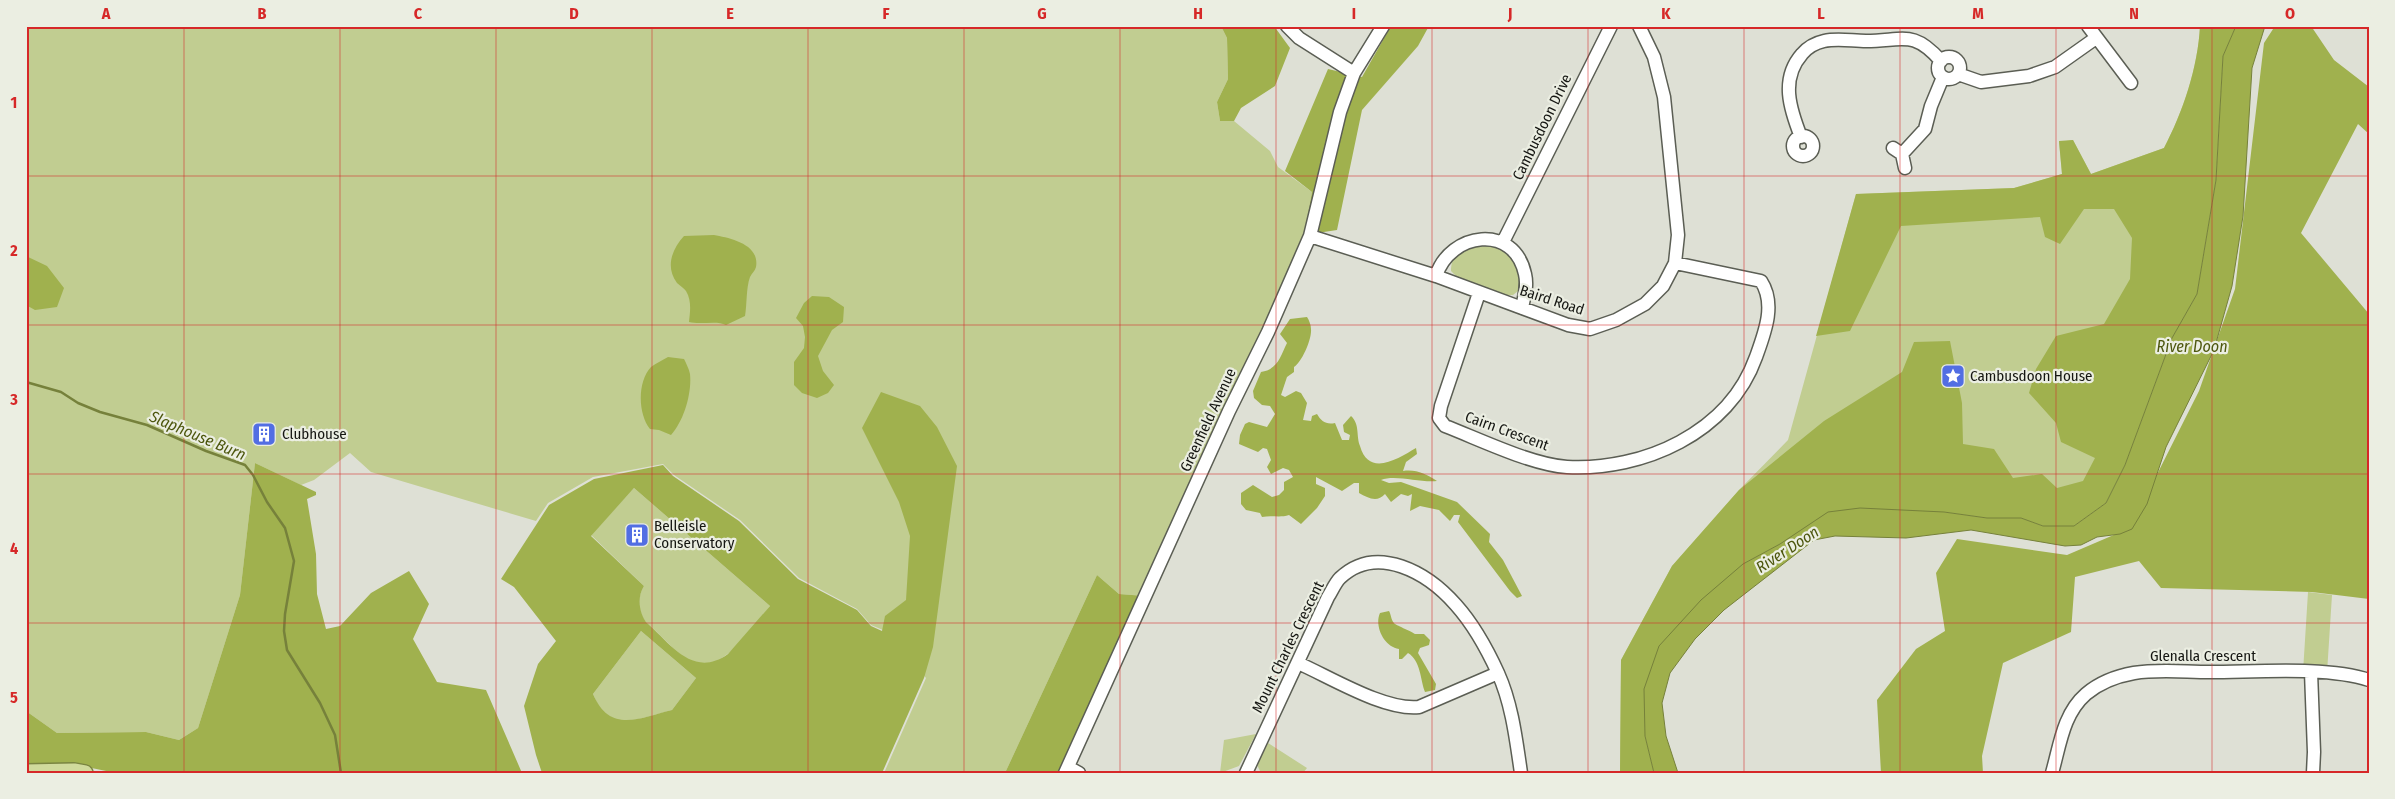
<svg xmlns="http://www.w3.org/2000/svg" width="2395" height="799" viewBox="0 0 2395 799" font-family="'Fira Sans Condensed',sans-serif">
<style>
.green{fill:#c1cd91}
.forest{fill:#a0b14e;fill-rule:evenodd}
.water{fill:#9faf4c;stroke:#76813b}
.lines{fill:none;stroke-linecap:round;stroke-linejoin:round}
.stream{stroke:#76813b;stroke-width:2.5}
.minor-casing{stroke:#5b5e54;stroke-width:15}
.major-casing{stroke:#7a8541;stroke-width:18}
.minor{stroke:#fff;stroke-width:12}
.major{stroke:#d0da9c;stroke-width:15}
.grid{fill:none;stroke:#d62828;stroke-width:1;stroke-opacity:0.55}
.labels{text-anchor:middle;stroke-width:4.5;stroke-linejoin:round;paint-order:stroke}
.street-label{font-size:15px;fill:#151612;stroke:#ebeee2}
.poi-label{font-size:15px;fill:#151612;stroke:#ebeee2;text-anchor:start}
.water-label{font-size:16px;font-style:italic;fill:#4d570e;stroke:#ebeee2}
.neatline{fill:none;stroke:#d62828;stroke-width:2}
.grid-label{font-size:16px;text-anchor:middle;font-weight:bold;fill:#d62828}
</style>
<rect width="100%" height="100%" fill="#dee0d5"/>
<path class="green" d="M26 26H1221L1227 38 1228 79 1217 102 1220 121H1234L1270 151 1278 167 1312 192 1304 235 1145 596 1119 594 1097 575 1005 773H884L926 678 883 630 871 625 857 609 799 578 740 520 674 475 663 464 593 477 548 503 536 521 371 472 350 453 314 480 301 485 255 463 240 595 198 728 179 740 146 732 57 733 26 711Z
M2200 26H2236L2223 56 2197 294 2172 338 2125 465 2074 526 1860 508 1659 646 1645 736 1654 773H1620L1621 660 1672 566 1739 490 1788 440 1856 194 2014 188 2062 174 2059 142 2073 140 2091 174 2164 148C2183 112 2198 67 2200 26Z
M1491 244C1511 254 1523 268 1518 291L1513 295H1505L1457 277 1451 271C1451 247 1473 246 1491 244Z
M634 488 770 606C754 625 720 679 690 661 674 651 660 634 646 622 638 612 637 597 644 586L591 535Z
M2308 592 2332 595 2327 673 2303 672Z
M641 631 696 678 672 710C652 715 615 731 600 709 597 704 595 698 593 694Z
M1256 734 1239 766 1220 773 1224 740Z
M1268 743 1307 768 1303 773H1261L1257 765Z"/>
<path class="forest" d="M1221 26H1274L1290 48 1275 86 1241 108 1234 121H1220L1217 102 1228 79 1227 38Z
M1391 26H1429L1418 46 1362 110 1337 230 1304 235 1312 192 1285 171 1328 69 1362 77Z
M2200 26H2236L2223 56 2216 180 2197 294 2172 338 2125 465 2106 503 2074 526H2043L2021 518H1987L1944 512 1780 544 1743 564 1659 646 1645 736 1654 773H1620L1621 660 1672 566 1739 490 1824 421 1902 372 1914 342 1950 341 1962 403 1963 444 1994 449 2013 478 2042 474 2057 488 2083 481 2095 458 2061 442 2056 423 2029 393 2036 369 2056 336 2104 324 2130 279 2132 238 2114 209H2084L2060 244 2045 237 2040 217 1901 226 1850 331 1816 336 1856 194 2014 188 2062 174 2059 141 2073 140 2091 174 2164 148C2183 112 2198 67 2200 26Z
M2275 26H2311L2334 60 2369 87V134L2358 124 2301 233 2369 314V599L2312 592 2161 588 2139 561 2075 577 2071 632 2003 663 1982 756 1983 773H1881L1877 700 1916 649 1945 631 1936 573 1957 539 2067 555 2130 528 2199 391 2235 289 2264 43Z
M714 235C730 238 760 244 756 267 755 271 752 273 750 277 746 288 747 304 745 316L726 325C717 320 701 325 689 322 690 312 692 301 686 291 684 288 680 286 677 283 665 267 672 249 684 236Z
M26 256 47 266 64 288 57 307 35 310 26 305Z
M812 296 829 297 844 307 843 322 832 330 818 356 823 371 834 385 828 393 817 398 802 393 794 385V362L804 348 805 337 803 326 796 318 804 303Z
M1307 317C1309 320 1311 325 1311 329 1312 339 1302 362 1294 367V372L1287 377 1281 395 1285 397 1296 391 1301 393 1307 403 1303 420 1311 421 1312 416 1317 414C1321 421 1326 425 1335 423L1342 440H1349L1350 435 1344 432 1343 425 1351 416C1360 424 1356 436 1360 446 1369 478 1399 458 1416 448L1417 454 1406 462 1403 471C1416 469 1426 474 1437 481 1420 483 1395 474 1381 480L1389 483 1401 482 1457 502 1490 534 1489 542 1503 560 1522 596 1517 598 1510 591 1458 522 1460 515H1454L1450 521 1439 510 1420 506 1410 511 1412 494 1408 496 1401 494 1391 502 1385 494C1377 503 1368 498 1359 493V483H1354L1342 491 1316 477V484L1325 488V496L1317 508 1301 524 1289 515C1280 518 1272 515 1262 517L1260 513 1246 510 1241 504V493L1253 485 1272 497 1279 495 1284 490V482L1293 477 1289 470 1283 468 1271 474 1267 467 1271 460 1267 449 1263 448 1258 452 1239 444 1240 435 1245 424 1249 422 1267 427 1275 414 1270 406 1262 405 1254 398 1253 391 1261 372C1278 369 1280 357 1287 343L1280 334 1290 319Z
M668 357 684 359C686 363 689 369 690 374 692 393 684 421 671 435L659 430 650 429C638 414 637 382 651 367 656 363 663 360 668 357Z
M881 392 920 406 937 427 957 466 933 647 924 678 882 773H542L536 755 524 706 538 664 556 641 514 587 501 579 549 505 594 479 663 465 673 476 739 521 798 579 857 610 871 626 882 631 885 616 906 600 910 536 899 502 862 428ZM634 488 770 606 728 654C693 679 671 644 646 622 639 612 637 597 644 586L591 536ZM641 631 696 678 672 710C639 718 610 734 593 694Z
M255 463 316 492V495L307 499 316 554 317 594 326 629 340 626 371 593 409 571 429 604 413 639 437 682 486 690 522 773H116L72 764 26 767V711L57 733 146 732 179 740 198 728 240 595Z
M1097 575 1119 594 1145 596 1065 773H1005Z
M1389 611C1391 614 1391 620 1394 623 1395 625 1411 631 1415 634H1424L1430 640 1429 645 1420 648 1418 653 1436 684 1435 690 1425 692C1420 679 1421 661 1408 653L1402 659H1399V649C1384 647 1374 626 1380 613Z"/>
<path class="water" d="M2236 26H2265L2252 68 2243 216 2232 286 2214 350 2166 447 2147 504 2132 529 2120 534 2097 537 2081 545 2065 546 1971 530 1906 538 1835 536 1814 540 1724 610 1695 639 1670 673 1662 703 1666 736 1678 773H1654L1645 736 1644 689 1659 646 1701 600 1743 564 1780 544 1828 512 1860 508 1944 512 1987 518H2021L2043 526H2074L2106 503 2125 465 2172 338 2197 294 2216 180 2223 56Z"/>
<g class="lines">
<path class="stream" d="M26 382 61 392 78 403 100 412 147 425 206 451 245 465 253 475 267 502 285 528 294 561 285 614 284 631 287 650 320 703 335 735 341 773"/>
<g class="minor-casing">
<path id="minor" d="M1287 26 1299 38 1354 73
M2088 26 2131 83
M1938 68a11 11 0 1 1 22 0a11 11 0 1 1-22 0Z
M1958 74 1981 82 2029 76 2055 67 2096 38
M1793 146a10 10 0 1 1 20 0a10 10 0 1 1-20 0Z
M1801 137C1790 109 1780 79 1802 54 1807 48 1815 43 1824 41 1838 38 1852 41 1866 41 1903 41 1913 29 1941 61
M1893 148 1902 154 1905 168
M1902 154 1925 129 1931 106 1943 77
M1310 236 1436 276 1568 325 1590 329 1616 320 1645 304 1663 286 1675 263 1678 235 1664 97 1654 57 1639 26
M1503 242 1611 26
M1436 276C1450 232 1514 223 1525 274 1528 287 1524 296 1522 308
M1479 293 1441 406 1439 418 1445 426C1479 439 1532 465 1567 467 1643 471 1729 433 1756 357 1765 332 1776 304 1761 281L1675 263
M1298 663C1330 677 1385 711 1419 707L1498 673
M2311 672 2314 752 2313 773
M1068 767 1079 773
M1065 773 1229 411 1268 332 1310 236 1340 112 1354 73 1383 26
M1246 773 1328 597C1332 591 1335 583 1340 578 1377 543 1428 573 1456 605 1473 624 1487 649 1498 673 1512 704 1516 739 1521 773
M2052 773C2060 745 2063 714 2086 694 2099 683 2117 676 2134 673 2158 669 2185 672 2210 672 2256 672 2327 666 2369 680"/>
</g>
<g class="major-casing">
<path id="major" d="M26 772 74 771 85 773"/>
</g>
<use href="#minor" class="minor"/>
<use href="#major" class="major"/>
</g>
<path class="grid" d="M184 26V773M340 26V773M496 26V773M652 26V773M808 26V773M964 26V773M1120 26V773M1276 26V773M1432 26V773M1588 26V773M1744 26V773M1900 26V773M2056 26V773M2212 26V773M26 176H2369M26 325H2369M26 474H2369M26 623H2369"/>
<defs>
<g id="sight-square" transform="scale(1.25)"><rect x="-9" y="-9" width="18" height="18" rx="4" fill="#526ee3" stroke="#ebeee2"/><path d="M0-6L1.8-2.2L6-1.7L2.9 1.2L3.7 5.4L0 3.3L-3.7 5.4L-2.9 1.2L-6-1.7L-1.8-2.2Z" fill="#fff"/></g>
<g id="building-square" transform="scale(1.25)"><rect x="-9" y="-9" width="18" height="18" rx="4" fill="#526ee3" stroke="#ebeee2"/><path d="M-4-6H4V6H1V3H-1V6H-4ZM-2.5-4.3h1.7v1.8h-1.7ZM.8-4.3h1.7v1.8H.8ZM-2.5-1h1.7V.8h-1.7ZM.8-1h1.7V.8H.8Z" fill="#fff"/></g>
</defs>
<g fill-rule="evenodd">
<use href="#sight-square" x="1953" y="376"/>
<use href="#building-square" x="264" y="434"/>
<use href="#building-square" x="637" y="535"/>
</g>
<g class="labels">
<g class="street-label">
<text transform="translate(1542 127) rotate(-64)" y="5">Cambusdoon Drive</text>
<text transform="translate(1552 300) rotate(18)" y="5">Baird Road</text>
<text transform="translate(1208 420) rotate(-65)" y="5">Greenfield Avenue</text>
<text transform="translate(1507 431) rotate(20)" y="5">Cairn Crescent</text>
<text transform="translate(1288 647) rotate(-64)" y="5">Mount Charles Crescent</text>
<text x="2203" y="661">Glenalla Crescent</text>
</g>
<g class="poi-label">
<text x="1970" y="381">Cambusdoon House</text>
<text x="282" y="439">Clubhouse</text>
<text x="654" y="531">Belleisle<tspan x="654" dy="17">Conservatory</tspan></text>
</g>
<g class="water-label">
<text x="2192" y="352">River Doon</text>
<text transform="translate(198 435) rotate(23)" y="6">Slaphouse Burn</text>
<text transform="translate(1787 549) rotate(-33)" y="6">River Doon</text>
</g>
</g>
<rect width="2395" height="799" fill="none" stroke="#ebeee2" stroke-width="55"/>
<rect x="28" y="28" width="2340" height="744" class="neatline"/>
<g class="grid-label">
<text x="106" y="19">A</text>
<text x="262" y="19">B</text>
<text x="418" y="19">C</text>
<text x="574" y="19">D</text>
<text x="730" y="19">E</text>
<text x="886" y="19">F</text>
<text x="1042" y="19">G</text>
<text x="1198" y="19">H</text>
<text x="1354" y="19">I</text>
<text x="1510" y="19">J</text>
<text x="1666" y="19">K</text>
<text x="1821" y="19">L</text>
<text x="1978" y="19">M</text>
<text x="2134" y="19">N</text>
<text x="2290" y="19">O</text>
<text x="14" y="108">1</text>
<text x="14" y="256">2</text>
<text x="14" y="405">3</text>
<text x="14" y="554">4</text>
<text x="14" y="703">5</text>
</g>
</svg>
